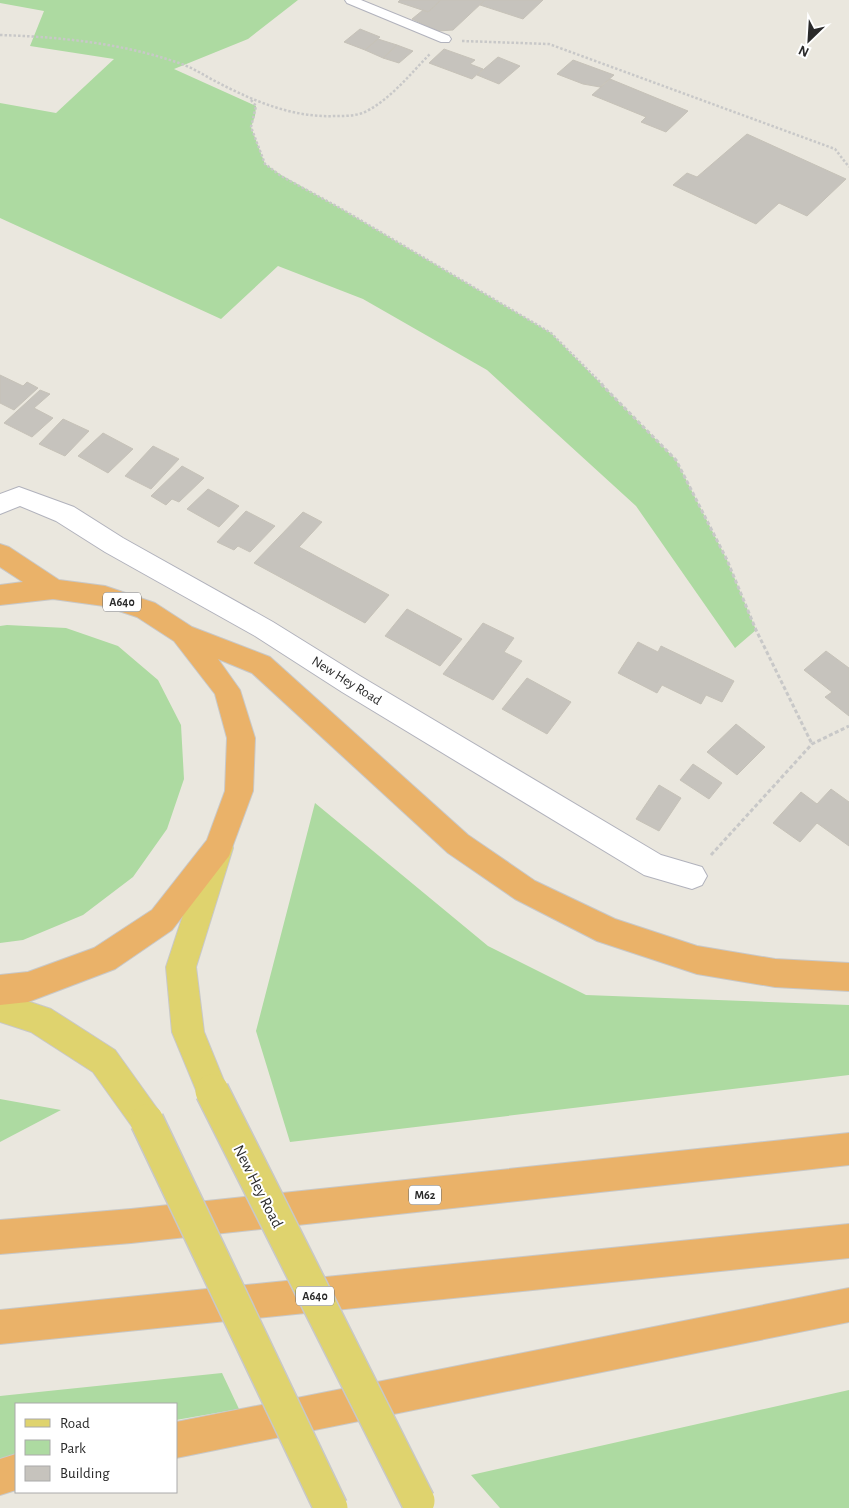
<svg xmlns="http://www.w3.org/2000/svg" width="849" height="1508" viewBox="0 0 849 1508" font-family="'Alegreya Sans',sans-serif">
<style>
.green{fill:#addaa1}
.building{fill:#c6c3bd;stroke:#c6c2b8}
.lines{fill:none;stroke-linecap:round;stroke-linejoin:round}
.lane-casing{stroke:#b1b2bc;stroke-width:2}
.street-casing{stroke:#b1b2bc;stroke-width:2}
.primary-casing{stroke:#c8c8c8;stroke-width:2}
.highway-casing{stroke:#c8c8c8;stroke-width:2}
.path-far1{stroke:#c8c8c8;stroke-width:2.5;stroke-dasharray:2.5 2;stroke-linecap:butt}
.path{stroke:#c8c8c8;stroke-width:3;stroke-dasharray:4 2.5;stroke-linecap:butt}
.lane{fill:#fff;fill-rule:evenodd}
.street{fill:#fff;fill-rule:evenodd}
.primary{fill:#dfd36e;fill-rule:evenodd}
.highway{fill:#eab269;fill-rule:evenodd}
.primary-bridge-casing{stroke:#c8c8c8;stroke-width:36;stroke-linecap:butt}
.primary-bridge{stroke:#dfd36e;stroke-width:33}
.labels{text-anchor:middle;stroke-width:4;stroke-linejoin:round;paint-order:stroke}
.shield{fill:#fff;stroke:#6a6a6a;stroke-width:1}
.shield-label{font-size:12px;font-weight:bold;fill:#2a2a2a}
.street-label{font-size:14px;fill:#2a2a2a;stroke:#fff}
.near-street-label{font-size:16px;fill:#2a2a2a;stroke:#fff}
</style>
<rect width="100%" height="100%" fill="#eae7de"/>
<path class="green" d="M0 0H298L248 39 174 69 256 106 255 116 251 127 265 164 281 175 340 208 551 333 676 460 727 560 756 630 735 648 636 506 487 370 363 299 278 266 221 319 0 218V103L56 113 114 59 30 46 44 11 0 3Z
M7 625 66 628 118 646 158 680 181 725 184 779 167 829 133 877 83 915 23 940 0 943V626Z
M315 803 488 946 586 995 849 1005V1075L290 1142 256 1031Z
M0 1099 61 1110 0 1142Z
M222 1373 239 1409 176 1420V1404H16V1455L0 1459V1396Z
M849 1390V1508H500L471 1475Z"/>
<path class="building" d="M400 0H441L428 12 398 2Z
M441 0H485L453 30 438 31 412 19 423 10 428 12Z
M485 0H543L523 19 480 5Z
M360 29 380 37 365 50 344 42Z
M378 39 397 45 383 58 365 50Z
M397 45 413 51 399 63 383 58Z
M444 49 475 60 470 64 483 69 472 79 429 63Z
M498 57 520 66 499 84 477 75Z
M573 60 614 75 600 87 583 84 557 74Z
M610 79 688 111 666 132 641 122 646 117 592 95Z
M747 134 846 179 807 216 779 203 756 224 673 185 687 173 697 177Z
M0 375 23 386 27 382 38 388 14 410 0 403Z
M40 390 50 394 34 408 53 418 32 437 4 423Z
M63 419 89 431 65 456 39 444Z
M103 433 133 449 108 473 78 456Z
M153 446 179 459 151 489 125 476Z
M182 466 204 478 179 502 172 499 166 505 151 496Z
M208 489 239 506 219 527 187 509Z
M246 511 275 526 250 552 238 546 234 550 217 542Z
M303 512 322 522 299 547 389 595 365 623 254 563Z
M407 609 462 639 440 666 385 636Z
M483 623 514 638 504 652 522 661 493 700 443 674Z
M638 642 658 652 661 646 734 681 722 702 706 695 701 704 662 685 657 693 618 673Z
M826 651 849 668V716L825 697 832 692 804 670Z
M527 678 571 702 547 734 502 709Z
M736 724 765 747 737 775 707 752Z
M693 764 722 783 709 799 680 780Z
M659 785 681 798 659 831 636 819Z
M831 789 849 802V846L817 823 800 842 773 823 801 792 817 804Z"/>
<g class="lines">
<g class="lane-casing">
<path id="lane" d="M345 0H361L449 36 451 39 449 42H441L347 3Z"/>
</g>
<g class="street-casing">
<path id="street" d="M19 487 74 507 123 538 273 622 360 676 661 855 702 867 707 876 702 885 692 889 644 875 342 692 255 636 105 552 56 521 20 506 0 514V494Z"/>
</g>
<g class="primary-casing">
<path id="primary" d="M219 835 229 839 233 848 196 967 204 1032 228 1091 223 1102 212 1107 201 1102 172 1032 166 967 205 848 209 839Z
M0 992 51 1009 115 1050 158 1110 163 1121 158 1132 147 1137 136 1132 93 1072 31 1032 0 1022Z"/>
</g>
<g class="highway-casing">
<path id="highway" d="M0 544 9 547 59 580 105 586 155 603 192 627 270 657 468 835 535 881 615 919 697 946 775 959 849 963V991L775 987 697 974 597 941 515 899 448 853 252 673 218 659 240 690 255 738 253 791 229 856 172 930 115 969 28 1002 0 1005V975L28 972 94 948 152 910 207 840 225 791 227 738 215 694 174 641 137 617 104 606 53 599 0 605V585L23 582 0 567Z
M849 1133V1165L131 1243 0 1254V1220L131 1209Z
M849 1224V1258L0 1344V1310Z
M849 1288V1322L176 1458V1422Z
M16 1454V1490L0 1495V1459Z"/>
</g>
<path class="path-far1" d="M0 35C61 37 121 43 179 63 191 67 202 74 213 80 251 100 292 118 335 116 345 116 356 116 365 112 391 99 410 74 430 54
M462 41 549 44 835 149 849 167
M251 100 256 106 251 127 265 164 281 176 340 208 551 333 603 385"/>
<path class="path" d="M601 384 676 460 727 560 756 630 812 744
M711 855 812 744 849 726"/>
<use href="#lane" class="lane"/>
<use href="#street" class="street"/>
<use href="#primary" class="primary"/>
<use href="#highway" class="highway"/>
<g class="primary-bridge-casing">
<path id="primary-bridge" d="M212 1091 418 1501
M147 1121 331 1508"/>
</g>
<use href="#primary-bridge" class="primary-bridge"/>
</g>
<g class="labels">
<g class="shield">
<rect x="103" y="592.5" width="38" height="19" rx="4"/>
<rect x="409" y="1185.5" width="32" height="19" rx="4"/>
<rect x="296" y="1286.5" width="38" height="19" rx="4"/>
</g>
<g class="shield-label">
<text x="122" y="606">A640</text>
<text x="425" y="1199">M62</text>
<text x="315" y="1300">A640</text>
</g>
<g class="street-label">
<text transform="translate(347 680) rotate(32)" y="5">New Hey Road</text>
</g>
<g class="near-street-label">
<text transform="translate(259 1186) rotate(63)" y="6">New Hey Road</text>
</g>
</g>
<rect x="15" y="1403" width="162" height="90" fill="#ffffff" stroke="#aaaaaa"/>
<rect x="25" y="1419" width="25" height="8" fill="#dfd36e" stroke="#aaaaaa"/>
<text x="60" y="1428" font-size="15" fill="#2a2a2a">Road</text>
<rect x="25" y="1440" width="25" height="15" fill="#addaa1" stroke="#aaaaaa"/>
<text x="60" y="1453" font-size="15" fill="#2a2a2a">Park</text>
<rect x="25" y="1466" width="25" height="15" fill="#c6c3bd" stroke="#aaaaaa"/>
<text x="60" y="1478" font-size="15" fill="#2a2a2a">Building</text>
<g transform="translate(809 40) rotate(205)" stroke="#ffffff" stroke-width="4" paint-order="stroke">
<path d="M0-4L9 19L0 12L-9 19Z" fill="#2a2a2a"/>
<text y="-8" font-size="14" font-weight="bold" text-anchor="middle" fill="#2a2a2a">N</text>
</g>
</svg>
